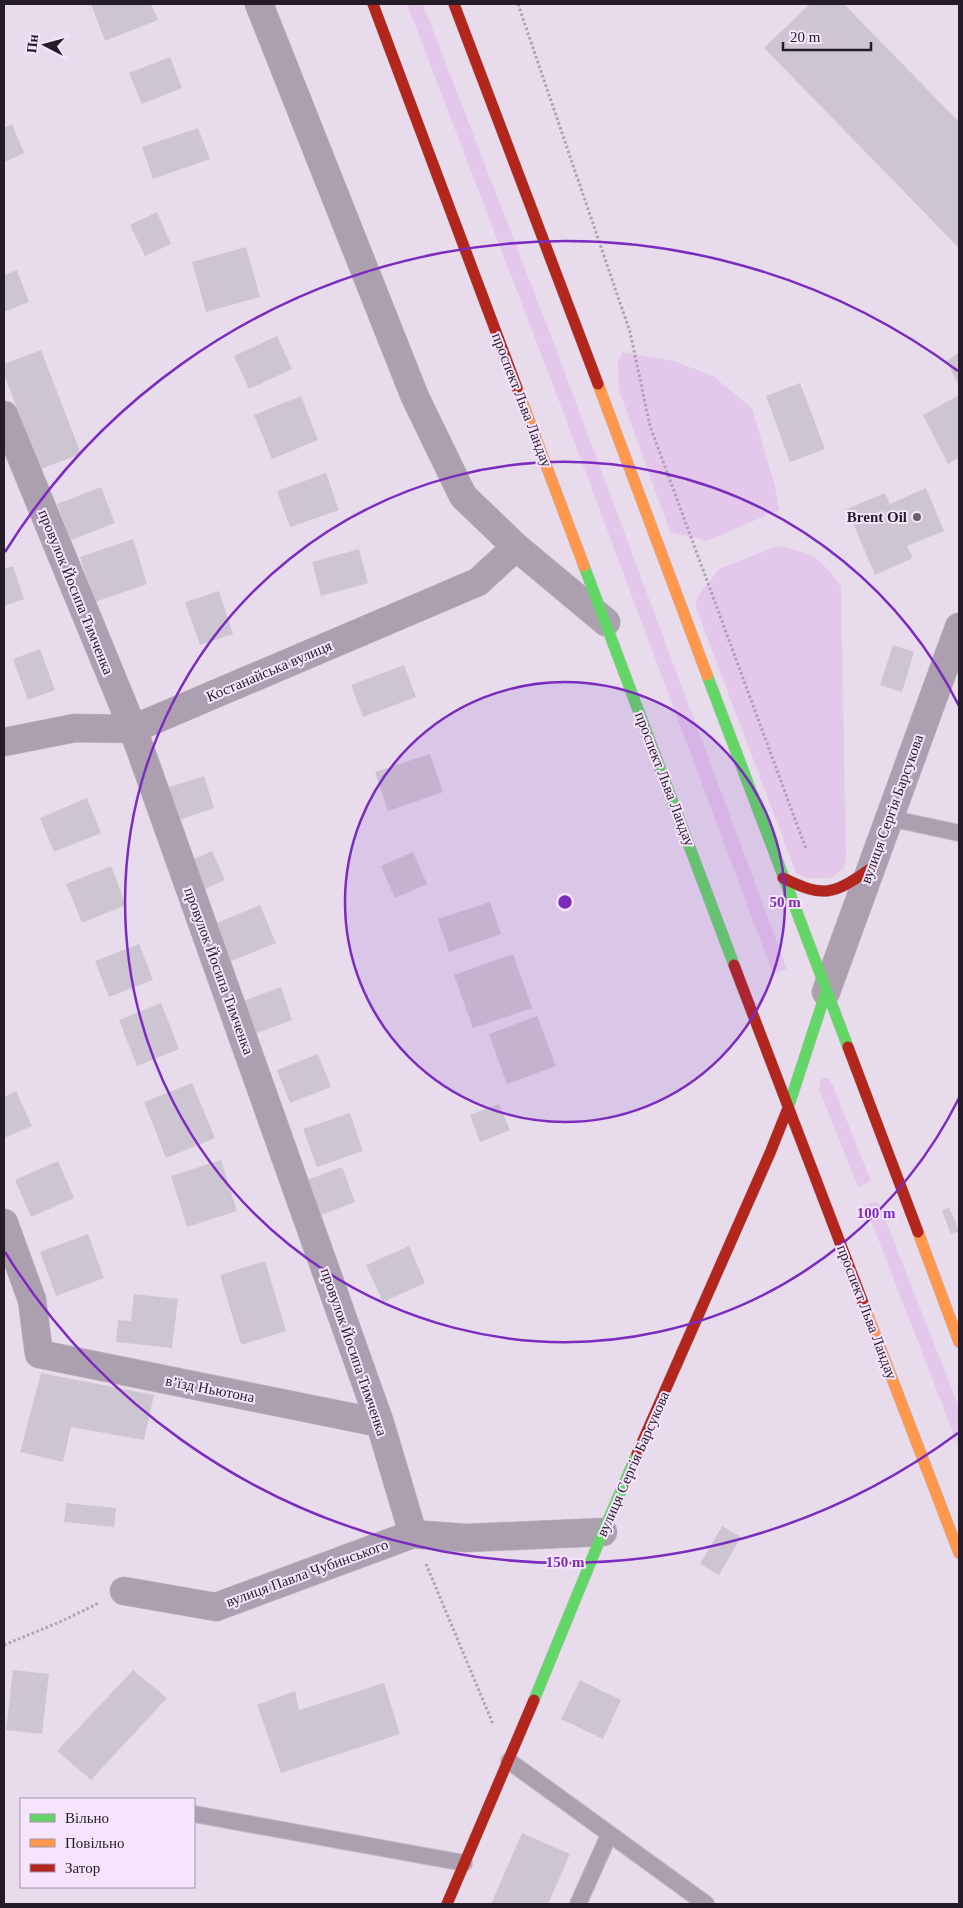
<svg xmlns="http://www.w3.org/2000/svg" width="963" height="1908" viewBox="0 0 963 1908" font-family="Georgia,serif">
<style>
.green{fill:#e3c8eb}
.building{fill:#cec5d2}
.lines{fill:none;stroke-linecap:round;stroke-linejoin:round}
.lane-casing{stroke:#c4bbc7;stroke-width:18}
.street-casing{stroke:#c4bbc7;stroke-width:29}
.fast-casing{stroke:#c4bbc7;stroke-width:12}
.slow-casing{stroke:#c4bbc7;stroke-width:12}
.jam-casing{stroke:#c4bbc7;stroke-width:12}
.path{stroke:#aca2b0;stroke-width:3;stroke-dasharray:2.5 2.5;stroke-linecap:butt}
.lane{stroke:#aca0b0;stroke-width:16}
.street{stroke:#aca0b0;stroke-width:28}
.fast{stroke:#63d668;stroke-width:11}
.slow{stroke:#ff974d;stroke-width:11}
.jam{stroke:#b3261e;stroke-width:11}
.ring{fill:none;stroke:#7b2cbf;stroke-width:2.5}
.poi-dot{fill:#695f6c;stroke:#f6e4fc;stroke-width:2}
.labels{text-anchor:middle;stroke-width:4;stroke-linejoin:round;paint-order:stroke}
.street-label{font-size:15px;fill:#241c27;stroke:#f6e4fc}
.poi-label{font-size:15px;font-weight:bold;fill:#241c27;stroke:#f6e4fc;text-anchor:end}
.centre{fill:#7b2cbf;stroke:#f6e4fc;stroke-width:2.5}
.ring-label{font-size:15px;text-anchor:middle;font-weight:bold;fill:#7b2cbf;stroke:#f6e4fc;stroke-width:4;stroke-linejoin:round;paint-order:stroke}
</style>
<rect width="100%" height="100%" fill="#e8dcec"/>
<path class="green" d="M407 4H423L556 349 787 969 773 974 559 401Z
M623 352 674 361 713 376 752 408 775 486 779 510 707 541 670 532 619 390 618 361Z
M777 546C813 553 819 556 841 587L846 857 844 868 831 878H807L796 873 695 605 700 593 719 569Z
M823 1078H829L833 1086 871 1181 858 1187 819 1089 820 1081Z
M878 1201 959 1407V1448L865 1205Z"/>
<path class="building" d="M91 4H151L158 20 105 41Z
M810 4H844L959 122V248L764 48Z
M170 57 182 88 142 104 129 73Z
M12 124 24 153 4 162V128Z
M198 128 210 159 153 179 142 147Z
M157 212 171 244 145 256 130 225Z
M246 247 260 297 206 312 192 262Z
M17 270 29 302 4 312V275Z
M277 336 292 369 249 389 234 356Z
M41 350 81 454 40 469 4 374V364Z
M959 353V385L946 361Z
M800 383 825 449 790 462 766 396Z
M959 395V458L948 464 923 415Z
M301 396 318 440 272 459 254 415Z
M326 473 339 510 290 527 277 491Z
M101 487 115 523 71 540 57 504Z
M926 488 944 531 907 546 913 558 875 575 847 509 885 493 890 504Z
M133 539 147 584 95 602 80 557Z
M359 549 368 583 321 596 312 562Z
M13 566 24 599 4 606V569Z
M219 591 233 634 200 645 185 602Z
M893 645 914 652 902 692 880 685Z
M40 649 55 690 28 700 13 659Z
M404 665 416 697 363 717 351 685Z
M430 754 443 792 388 811 375 772Z
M204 776 214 808 171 823 160 790Z
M87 798 101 833 54 852 40 818Z
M212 851 225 880 196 893 182 864Z
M413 852 427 884 395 898 381 866Z
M111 866 126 905 82 923 66 884Z
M490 902 501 934 449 952 438 919Z
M260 905 276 943 229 962 214 924Z
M139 944 153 980 109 997 95 961Z
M513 954 532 1008 473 1028 454 975Z
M281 987 292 1020 247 1037 235 1004Z
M161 1003 179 1049 137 1066 119 1020Z
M537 1016 556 1066 507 1084 489 1034Z
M318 1054 331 1087 290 1103 277 1070Z
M192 1083 215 1138 166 1158 144 1102Z
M16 1091 32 1126 4 1138V1097Z
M499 1104 510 1130 480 1142 470 1115Z
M350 1113 363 1151 317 1167 303 1129Z
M221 1160 237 1211 187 1227 171 1176Z
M58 1161 74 1198 31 1217 15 1180Z
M342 1167 355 1202 316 1217 304 1181Z
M949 1207 959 1231 951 1234 942 1211Z
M88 1234 104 1278 56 1296 40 1252Z
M409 1246 425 1283 383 1302 366 1265Z
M265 1261 286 1331 241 1345 220 1275Z
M134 1294 178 1299 172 1348 116 1342 118 1320 131 1321Z
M41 1373 154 1395 144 1440 71 1427 63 1462 20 1452Z
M66 1503 116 1508 114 1527 64 1522Z
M722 1526 741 1537 719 1575 700 1564Z
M13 1670 49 1674 42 1734 6 1730Z
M133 1670 167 1698 91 1780 57 1751Z
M580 1680 621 1700 603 1739 561 1719Z
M384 1683 400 1734 281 1773 257 1705 295 1691 299 1710Z
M522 1833 570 1854 548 1904H491Z"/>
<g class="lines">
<g class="lane-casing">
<path id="lane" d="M889 818 959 833
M509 1761 706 1904
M194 1814 464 1863
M578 1904 609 1835"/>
</g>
<g class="street-casing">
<path id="street" d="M259 4 415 397 463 496 516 547 606 622
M4 415 133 729 380 1423 413 1534
M4 742 75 728 133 729 478 582 516 547
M826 992 959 627
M4 1223 32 1300 39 1354 380 1423
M124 1591 216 1607 413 1534 466 1538 603 1532"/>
</g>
<g class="fast-casing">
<path id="fast" d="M584 566 734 965
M707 675 848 1047
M788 1108 826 992
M534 1700 603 1532 637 1454"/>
</g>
<g class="slow-casing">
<path id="slow" d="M598 384 707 675
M517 388 584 566
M918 1232 959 1342
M865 1308 959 1553"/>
</g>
<g class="jam-casing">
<path id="jam" d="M373 4 517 388
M454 4 598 384
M783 878C824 898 833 895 870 869
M734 965 865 1308
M848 1047 918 1232
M637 1454 770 1153 788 1108
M447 1904 534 1700"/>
</g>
<path class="path" d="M518 4 630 332 650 426 806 849
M426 1564 493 1724
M4 1645 62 1621 99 1603"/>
<use href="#lane" class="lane"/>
<use href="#street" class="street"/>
<use href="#fast" class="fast"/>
<use href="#slow" class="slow"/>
<use href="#jam" class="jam"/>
</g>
<circle cx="565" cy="902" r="220" fill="#7b2cbf" fill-opacity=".12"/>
<g class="ring">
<circle cx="565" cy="902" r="220"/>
<path d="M959 1098A440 440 0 1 1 959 706"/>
<path d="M958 1433A660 660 0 0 1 5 1252M5 552A660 660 0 0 1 958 371"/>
</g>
<circle class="poi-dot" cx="917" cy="517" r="5"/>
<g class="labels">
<g class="street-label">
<text transform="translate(522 400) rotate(69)" y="5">проспект Льва Ландау</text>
<text transform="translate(76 592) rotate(68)" y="5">провулок Йосипа Тимченка</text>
<text transform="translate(269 671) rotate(-23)" y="5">Костанайська вулиця</text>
<text transform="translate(665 779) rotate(69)" y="5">проспект Льва Ландау</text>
<text transform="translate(892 809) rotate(-70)" y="5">вулиця Сергія Барсукова</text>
<text transform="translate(219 971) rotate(70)" y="5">провулок Йосипа Тимченка</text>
<text transform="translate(867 1312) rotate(69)" y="5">проспект Льва Ландау</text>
<text transform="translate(354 1352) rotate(71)" y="5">провулок Йосипа Тимченка</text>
<text transform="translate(210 1389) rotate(11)" y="5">в’їзд Ньютона</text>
<text transform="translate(633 1464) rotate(-66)" y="5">вулиця Сергія Барсукова</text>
<text transform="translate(307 1573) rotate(-20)" y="5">вулиця Павла Чубинського</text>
</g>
<g class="poi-label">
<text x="907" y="522">Brent Oil</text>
</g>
</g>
<circle cx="565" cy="902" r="8" class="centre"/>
<g class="ring-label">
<text x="785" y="907">50 m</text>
<text x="876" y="1218">100 m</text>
<text x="565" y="1567">150 m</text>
</g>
<rect width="963" height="1908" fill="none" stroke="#241c27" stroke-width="10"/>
<rect x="20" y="1798" width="175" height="90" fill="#f6e4fc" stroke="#a294a7"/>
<rect x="30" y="1814" width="25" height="8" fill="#63d668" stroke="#a294a7"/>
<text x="65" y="1823" font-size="15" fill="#241c27">Вільно</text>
<rect x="30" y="1839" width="25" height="8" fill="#ff974d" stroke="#a294a7"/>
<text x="65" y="1848" font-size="15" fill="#241c27">Повільно</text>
<rect x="30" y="1864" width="25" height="8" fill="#b3261e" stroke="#a294a7"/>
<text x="65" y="1873" font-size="15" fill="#241c27">Затор</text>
<g transform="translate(45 45) rotate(276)" stroke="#f6e4fc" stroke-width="4" paint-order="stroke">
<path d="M0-4L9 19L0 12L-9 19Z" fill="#241c27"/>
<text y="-8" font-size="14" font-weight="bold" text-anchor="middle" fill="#241c27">Пн</text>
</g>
<path d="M783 42v8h88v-8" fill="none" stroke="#241c27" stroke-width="2.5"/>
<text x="790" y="42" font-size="15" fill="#241c27" stroke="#f6e4fc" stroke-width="4" paint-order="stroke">20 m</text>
</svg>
